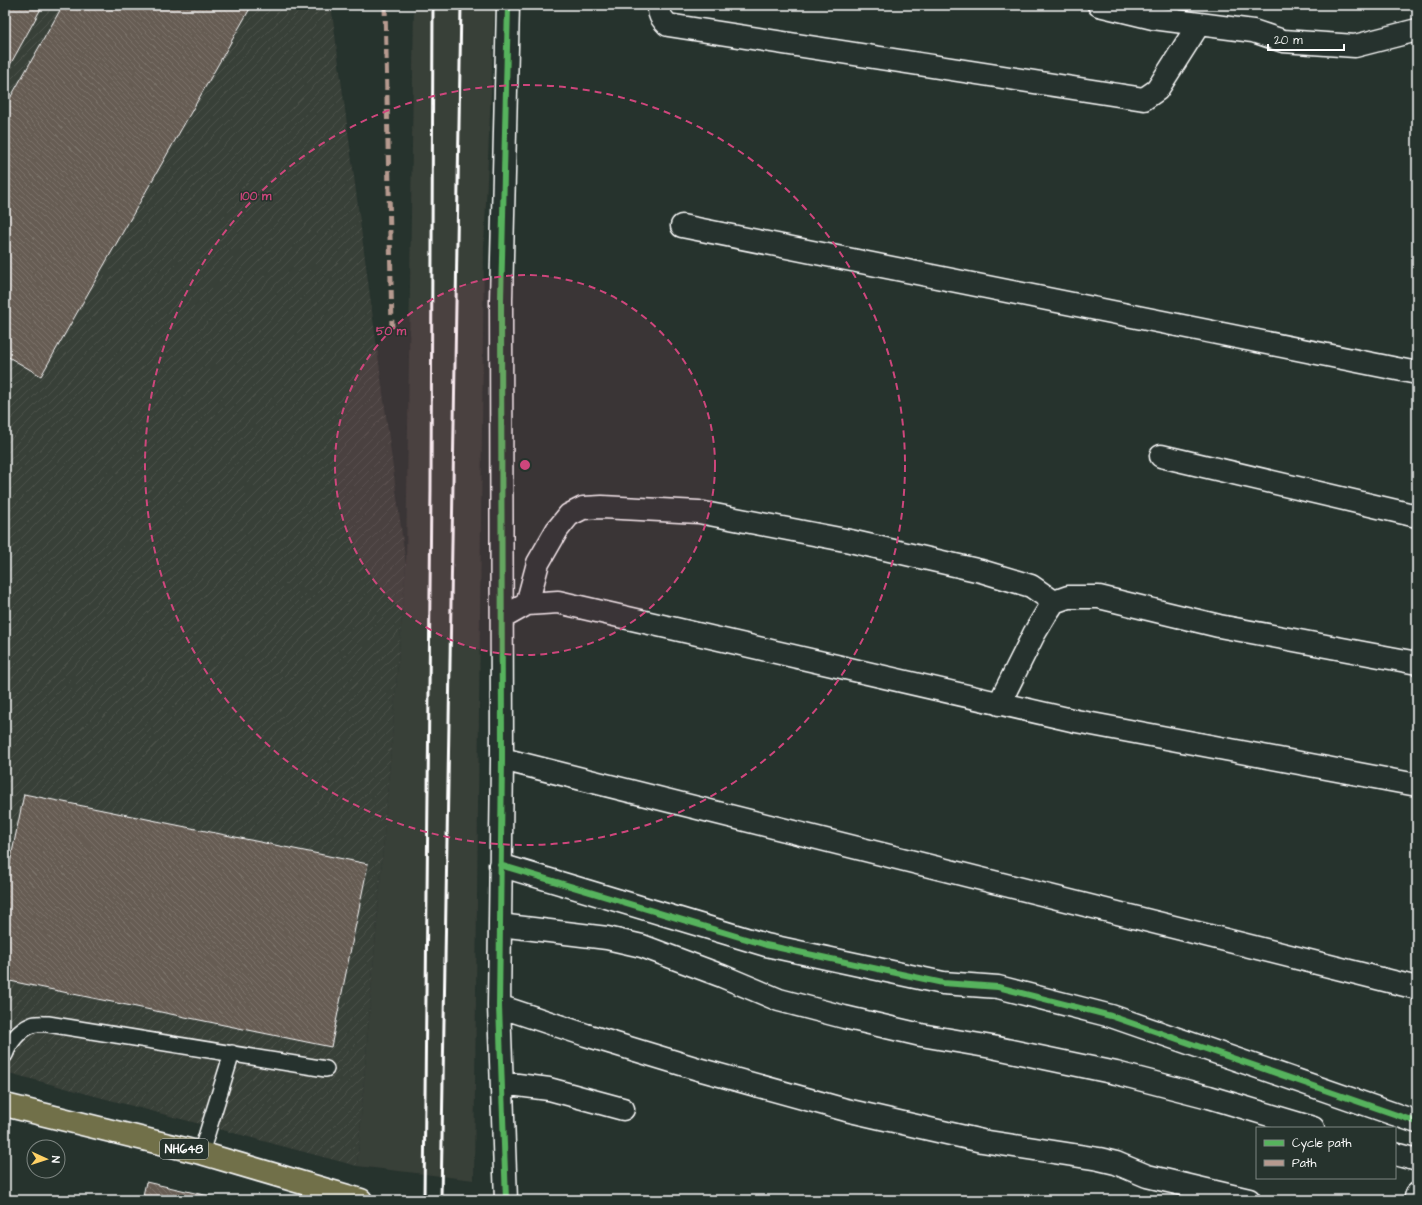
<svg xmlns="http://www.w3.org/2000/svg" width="1422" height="1205" viewBox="0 0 1422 1205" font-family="'Architects Daughter',sans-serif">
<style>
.built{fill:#393f38}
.industrial{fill:url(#industrial-furrows)}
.building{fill:url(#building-back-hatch);stroke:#fff}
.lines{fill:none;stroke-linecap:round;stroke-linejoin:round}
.service-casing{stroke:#fff;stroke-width:18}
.minor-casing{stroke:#fff;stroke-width:25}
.trunk-casing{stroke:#fff;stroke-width:25}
.service{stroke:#26332d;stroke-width:15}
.minor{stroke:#26332d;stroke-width:22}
.trunk{stroke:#71704a;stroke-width:22}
.rail{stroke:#fff;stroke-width:3}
.quiet{stroke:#b69a8f;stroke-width:5;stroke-dasharray:10 5;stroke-linecap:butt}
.cycleway-casing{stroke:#26332d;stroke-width:8}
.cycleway{stroke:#56b35d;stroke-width:6}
.ring{fill:none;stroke:#ce467c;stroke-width:2;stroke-dasharray:7 5}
.labels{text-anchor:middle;stroke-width:3;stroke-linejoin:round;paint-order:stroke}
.shield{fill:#26332d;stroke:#bec2c0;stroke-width:1}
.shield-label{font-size:12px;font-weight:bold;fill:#fff}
.centre{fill:#ce467c;stroke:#26332d;stroke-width:2}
.ring-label{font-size:12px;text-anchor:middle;font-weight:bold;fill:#ce467c;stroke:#26332d;stroke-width:3;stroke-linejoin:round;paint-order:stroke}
</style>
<defs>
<pattern id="industrial-furrows" width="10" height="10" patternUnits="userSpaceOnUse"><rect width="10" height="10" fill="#393f38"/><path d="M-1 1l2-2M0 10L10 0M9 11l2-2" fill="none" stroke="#4d524c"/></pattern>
<pattern id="building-back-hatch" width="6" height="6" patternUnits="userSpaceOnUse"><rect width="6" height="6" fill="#665b52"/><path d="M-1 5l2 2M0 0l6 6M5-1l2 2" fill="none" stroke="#7d746c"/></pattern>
</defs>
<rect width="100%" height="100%" fill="#26332d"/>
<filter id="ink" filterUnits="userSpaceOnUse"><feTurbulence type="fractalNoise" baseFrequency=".025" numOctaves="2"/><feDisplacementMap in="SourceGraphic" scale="8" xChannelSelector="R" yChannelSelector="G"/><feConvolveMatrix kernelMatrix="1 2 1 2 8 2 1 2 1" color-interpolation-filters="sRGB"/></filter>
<g filter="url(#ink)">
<path class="built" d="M414 5H495L484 246 474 1180 357 1166 406 565Z"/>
<path class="industrial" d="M5 5H331L406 565 357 1166 5 1072Z"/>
<path class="building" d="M5 5H43L5 74Z
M63 5H252L41 376 5 355V107Z
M24 794 368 864 331 1047 5 980V887Z
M146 1182 213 1197 212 1200H142Z"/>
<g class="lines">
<g class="service-casing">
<path id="service" d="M5 1055C9 1043 19 1030 32 1025 36 1023 43 1024 48 1024L326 1069
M201 1153 232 1053"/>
</g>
<g class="minor-casing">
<path id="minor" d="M659 5C658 14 661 18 668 25L1144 99 1157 90 1199 24
M1099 5 1153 18 1253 31 1283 41 1355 46 1417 30
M682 226 1417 373
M1161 456 1417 516
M527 604 538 563 557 530 569 515 583 508 602 507 699 512 850 541 981 571 1031 586 1054 602
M502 618 527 604 558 602 1076 721 1417 785
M999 704 1034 634 1046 614 1054 602 1068 597H1099L1219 626 1417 663
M502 759 1417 988
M500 865 766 945 943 983 998 987 1111 1016 1417 1122
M500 925 607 938 642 946 722 976 779 1000 844 1017 921 1035 992 1047 1116 1073 1209 1097 1313 1128
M499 1006 586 1035 698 1069 846 1110 982 1141 1099 1159 1116 1163 1147 1176 1249 1200
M502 1083 549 1089 623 1109
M1395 1154 1417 1160
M506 1200 499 1006 502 759 501 300 508 5
M1415 1200 1417 1194"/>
</g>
<g class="trunk-casing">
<path id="trunk" d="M5 1105 201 1153 361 1200"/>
</g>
<use href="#service" class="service"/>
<use href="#minor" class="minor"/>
<use href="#trunk" class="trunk"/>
<path class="rail" d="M424 1200 431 489 433 5
M441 1200 461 5"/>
<path class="quiet" d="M385 5 392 328"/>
<g class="cycleway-casing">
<path id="cycleway" d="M500 865 766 945 943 983 998 987 1111 1016 1417 1122
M506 1200 499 1006 502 759 501 300 508 5"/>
</g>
<use href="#cycleway" class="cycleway"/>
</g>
</g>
<circle cx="525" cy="465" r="190" fill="#ce467c" fill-opacity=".12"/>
<g class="ring">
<circle cx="525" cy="465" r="190"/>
<circle cx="525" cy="465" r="380"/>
</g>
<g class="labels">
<rect class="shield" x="160" y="1139" width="48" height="20" rx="3"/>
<g class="shield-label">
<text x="184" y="1153">NH648</text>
</g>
</g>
<circle cx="525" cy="465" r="6" class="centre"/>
<g class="ring-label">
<text x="256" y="200">100 m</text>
<text x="391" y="335">50 m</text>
</g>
<rect width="1422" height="1205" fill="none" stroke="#26332d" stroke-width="20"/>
<rect x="10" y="10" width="1402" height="1185" fill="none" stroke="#fff" stroke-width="1.5" filter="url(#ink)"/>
<rect x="1256" y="1127" width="140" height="52" fill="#26332d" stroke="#7d8581"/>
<rect x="1264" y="1140" width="20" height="6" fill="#56b35d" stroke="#7d8581"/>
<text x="1292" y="1147" font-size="12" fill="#ffffff">Cycle path</text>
<rect x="1264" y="1160" width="20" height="6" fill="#b69a8f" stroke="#7d8581"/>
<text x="1292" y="1167" font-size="12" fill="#ffffff">Path</text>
<g transform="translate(46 1159) rotate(93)"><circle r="19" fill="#26332d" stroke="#7d8581"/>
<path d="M0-3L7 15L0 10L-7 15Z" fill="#ffd166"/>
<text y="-6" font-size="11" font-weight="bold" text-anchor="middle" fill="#ffffff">N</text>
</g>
<path d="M1268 44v6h76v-6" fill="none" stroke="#ffffff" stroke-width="2"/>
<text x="1274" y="44" font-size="12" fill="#ffffff" stroke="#26332d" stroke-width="3" paint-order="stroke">20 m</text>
</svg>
